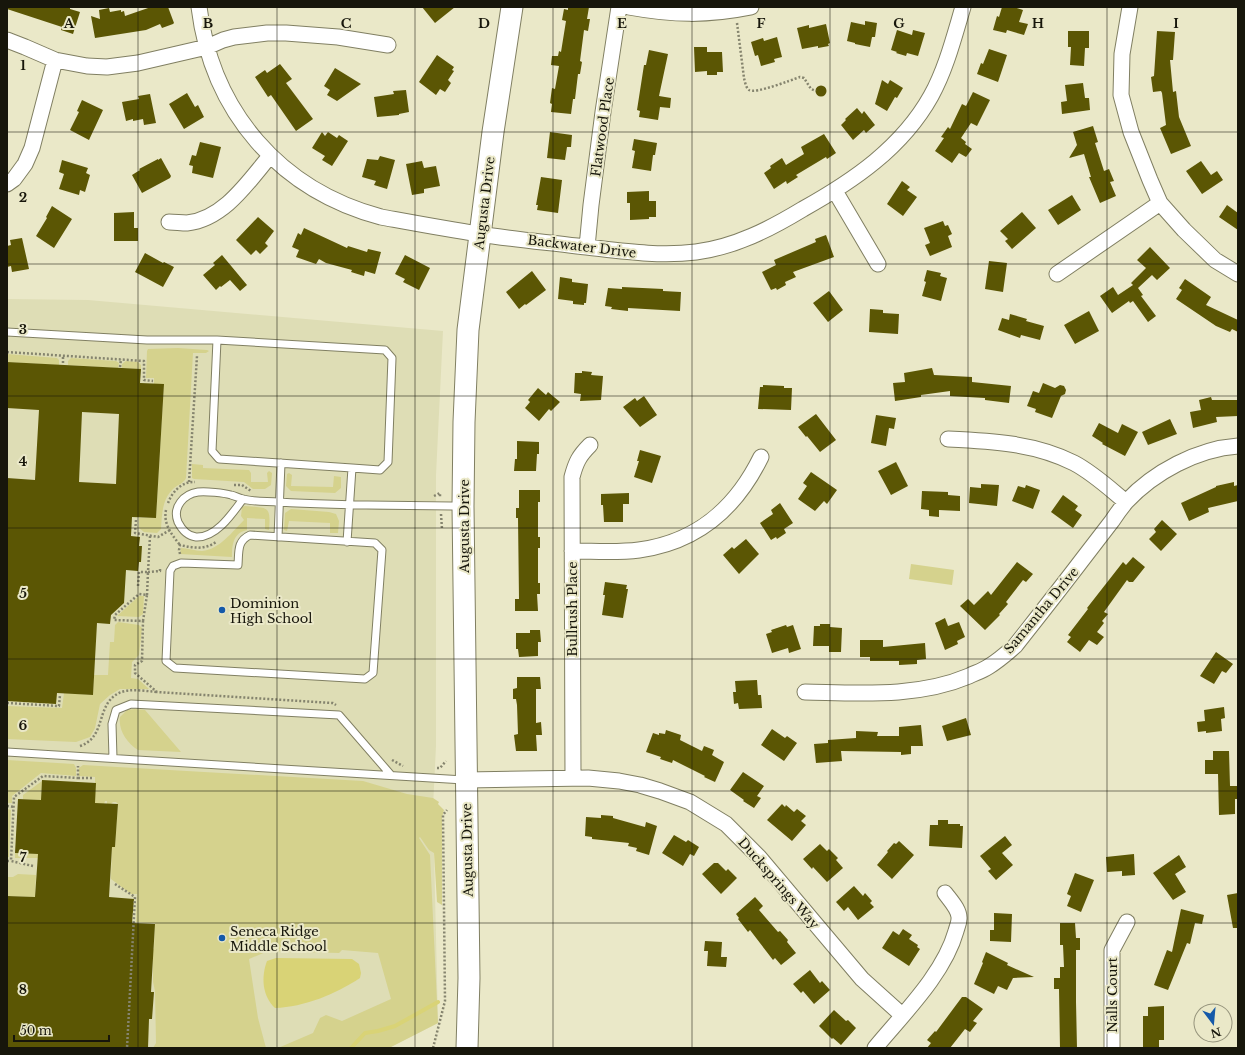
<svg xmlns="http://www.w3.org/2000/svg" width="1245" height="1055" viewBox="0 0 1245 1055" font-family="'Libre Baskerville',serif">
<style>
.built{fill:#deddb5}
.green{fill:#d5d28d}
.water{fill:#d9d376}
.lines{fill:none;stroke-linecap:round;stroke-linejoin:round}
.stream{stroke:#d9d376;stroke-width:4}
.building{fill:#5b5604;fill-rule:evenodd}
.lane-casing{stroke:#807f62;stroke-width:9}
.street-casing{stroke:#807f62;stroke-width:17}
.secondary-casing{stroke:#807f62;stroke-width:23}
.path{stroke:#85846e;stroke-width:2.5;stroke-dasharray:2 2;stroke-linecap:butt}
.lane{stroke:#fff;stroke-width:7}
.street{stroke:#fff;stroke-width:15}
.secondary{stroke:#fff;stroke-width:21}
.grid{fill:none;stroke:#17160b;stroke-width:1;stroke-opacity:0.55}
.poi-dot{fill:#1459a9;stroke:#eae8c8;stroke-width:1.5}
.labels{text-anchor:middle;stroke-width:4;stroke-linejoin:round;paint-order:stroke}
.street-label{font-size:13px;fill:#17160b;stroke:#eae8c8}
.poi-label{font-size:13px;fill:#17160b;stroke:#eae8c8;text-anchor:start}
.grid-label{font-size:13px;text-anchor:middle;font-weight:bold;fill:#17160b;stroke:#eae8c8;stroke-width:4;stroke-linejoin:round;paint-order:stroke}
</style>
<rect width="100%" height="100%" fill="#eae8c8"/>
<path class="built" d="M7 299 88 300 443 331 436 475V746L433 807 438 1023 389 1048H7Z"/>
<path class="green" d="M178 348 207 350 209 351 206 353H193L186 478C184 483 179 484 174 488 162 499 162 514 161 529L157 533 144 532 139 528V518H156L164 384H154V378H146L147 351 148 349Z
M7 354 57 358 59 360V365L7 362Z
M71 358 116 361 119 363 118 368 68 365V361Z
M126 361 138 362 141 365V369L122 368V364Z
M192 464 203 465V468L249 470 251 473V482H268L267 473 269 471 272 473 271 485 265 489H253L244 482 194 479 192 478Z
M289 473 292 475 291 486 333 487 334 476 341 477V488L335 493 291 491 286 486 287 474Z
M245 506C268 508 271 505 269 530L265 529V519L247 518V530C233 533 232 545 232 557L180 554 181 548C188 548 195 551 202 551 219 550 233 531 244 520L241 516 242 507Z
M291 509 329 512 336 514 339 521 338 533H330V523L289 521 287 531 284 530 285 513Z
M911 564 954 570 952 585 909 579Z
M139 596H144L143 614 139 617 117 616Z
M118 622 139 625 142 628 139 655 132 662 131 678 138 679 149 689H120L110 695 100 704 95 728 90 737 76 742 7 739V706L62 708 64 693 93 695 94 675H108L110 642H114L115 625Z
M135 709 145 710 181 752 138 750C127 743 118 730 120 717L127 710Z
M7 760 74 764 76 768V776L41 773 12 796V803H7Z
M83 765 363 781 407 794 433 798 439 802 438 804 444 810 442 817V905L437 902 434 853 429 850 420 837 419 838 430 855 438 1023 389 1048H278L313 1033 320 1018 326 1015 342 1021 391 999 378 953 342 950 339 953 268 951 249 959 258 1018 266 1048H153L156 1043 155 991 153 982V959L134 956V948L154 949 155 923 136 922 137 894H131L111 879 112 847H115L118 804 116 802H113L111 804H107V801H105L104 804 95 803V777L79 776V768Z
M42 781 41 800 23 799V795Z
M7 809 11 810 9 857H7Z
M15 853 38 854V858H15Z
M7 863V877H13L18 874 36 875 35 897 7 896Z"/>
<path class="water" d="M276 958 352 959 359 964 361 973 360 978C336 994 304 1007 275 1008 262 996 261 977 267 961Z"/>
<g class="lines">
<path class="stream" d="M351 1048 365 1033 378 1031 395 1026 438 1002"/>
</g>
<path class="building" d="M7 7H70V9L80 12 73 34 61 30 62 27 7 9Z
M151 7H168L174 23 173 24 162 28 160 24 146 30 95 38 91 16 100 19 99 10 109 8 110 12 121 10V12L124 11 125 16Z
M422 7H455L435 23Z
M568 7H589L587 19H590L588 31 584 30 580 61 582 62 580 74H578L575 99H573L571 114 551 112 552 104 550 103 552 88 555 89 559 66 551 65 552 56H558L559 51 561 52 566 21 562 20 564 9 568 10Z
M1002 7H1014L1023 10 1019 22 1028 24 1024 35 1007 30 1006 33 993 30 997 16 999 17Z
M865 21 877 23 875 37H872L870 47 855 44V43L847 41 851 22 865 25Z
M826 24 830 43 828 44 829 46 818 48V46L802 49 797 28 809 25V28Z
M897 30 912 35 913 30 925 33 918 56 907 53 906 56 896 53 897 52 891 50Z
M1068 31H1089V48H1085L1084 66 1070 65 1071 47H1068Z
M1157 31 1175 32 1173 60H1170L1173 92 1176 91 1179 117 1191 146 1171 154 1160 128 1166 125 1162 93 1161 91 1153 92 1151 77 1154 76Z
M777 37 782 57 774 59 775 62 761 66 758 55 755 56 751 42 763 38 764 41Z
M694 47H707V52H722L723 72H717V75H707V71L695 72Z
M989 49 1007 55 998 82 977 74 981 63 983 64Z
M649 50 668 54 659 96 671 98 670 108 660 107 658 120 639 117 640 111 637 110 644 65H646Z
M437 55 454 67 452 70 454 71 448 80 451 83 445 92 440 89 436 95 419 82Z
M280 64 292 79 286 83 313 119 296 131 271 95 268 97 255 77 265 70 267 73Z
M335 68 361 84 337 101 327 95 330 90 324 86Z
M882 80 888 84 890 80 903 88 897 98 895 97 887 111 875 104Z
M1083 83 1085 98H1089L1090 110 1062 114 1061 102 1067 101 1065 85Z
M815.5 91a5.5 5.5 0 1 1 11 0a5.5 5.5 0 1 1-11 0Z
M406 90 409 112 399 114V115L377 117 374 97 394 94 393 91Z
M973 92 990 100 977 126 971 123 961 138 966 142 965 144 972 149 966 157 959 153 952 163 935 151 944 138 941 137 948 127 950 129 962 104 966 106Z
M187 93 195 107 198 105 204 117 184 129 169 104Z
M150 94 156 123 144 125 143 119 133 121V119L126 121 122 102 139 99 138 96Z
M82 100 103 110 89 140 70 130 79 112 77 111Z
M857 108 862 114 864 111 875 125 866 133 864 130 853 140 841 125 846 120 845 119Z
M1093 126 1098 142 1095 143 1104 171 1109 169 1114 181 1110 182 1116 196 1100 203 1089 177H1091L1084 154 1069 158 1077 145 1073 132Z
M322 132 325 136 328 132 337 138 339 135 348 141 332 166 322 160 325 156 312 148Z
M550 132 572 135 571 147H567L565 160 547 158Z
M824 134 836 153 827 159 826 157 796 175 798 177 787 184 786 181 774 189 764 173 771 168 770 166 782 158 786 165 804 154 801 147Z
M634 139 657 143 655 155H653L651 171 632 168 635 151 632 150Z
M200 142 221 147 213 178 192 173 193 166 189 165 192 155 196 156Z
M380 156 395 160 387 189 374 185 376 181 362 177 367 159 378 160Z
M161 158 171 176 170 178 142 193 132 175 140 170 139 169 158 159V160Z
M62 160 88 168 86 173 90 175 85 192 80 190 79 195 59 189 64 174 59 172Z
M422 161 424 168 436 166 440 186 424 189V193L412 195 406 164Z
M1201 161 1211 175 1217 171 1223 180 1202 194 1186 171Z
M541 177 562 180 558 213 537 210 538 205H536Z
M902 181 910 187 907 190 917 197 903 216 887 204Z
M649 191V201H656V217H649V219L630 220V203H627V192Z
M1072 195 1081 210 1058 225 1048 210Z
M1227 205 1238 213V230L1219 217Z
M52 206 72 219 54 248 36 236 47 218 46 217Z
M134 212V228H138V241H114V213Z
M1022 212 1036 228 1012 249 1005 241 1008 239 1000 231Z
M258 217 274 231 265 243 268 246 260 254 256 250 251 255 236 240Z
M943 221 945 226 948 225 952 234 948 236 952 247 930 256 925 245 930 243 924 228Z
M304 228 347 248 348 246 367 252 368 249 381 252 375 274 365 271 364 276 351 272 352 270 326 263 319 259 316 264 296 257 299 250 292 247 298 233 301 235Z
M826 235 834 257 793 272 796 277 785 282 786 285 777 290 776 288 771 290 762 272 776 265 774 260 816 242 815 239Z
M22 238 29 269 12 272 11 266 7 267V246L11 245 10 240Z
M1150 247 1170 268 1157 280 1152 275 1138 288 1143 295 1141 296 1156 316 1148 322 1133 301 1130 303 1129 301 1112 313 1100 296 1113 287 1118 295 1133 285 1131 283 1146 268 1137 260Z
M145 253 163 263 164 262 174 267 163 287 135 272Z
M222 255 247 285 240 291 230 280 221 287 220 286 216 290 203 275 215 265 213 263Z
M405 255 430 268 419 290 403 282 405 279 395 274Z
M989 261 1007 263 1003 292 985 289Z
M927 270 941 273 940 276 947 278 941 301 922 296 926 282 924 281Z
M532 271 546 290 526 305 525 304 519 309 506 292Z
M560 277 572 279V282L588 284 586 303H584V305L573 304V301L558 299Z
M1185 279 1211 297 1206 305 1238 320V332L1232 329 1230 332 1216 326 1176 299 1182 290 1179 288Z
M622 287 663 289V291L681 292 680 311 628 308V311L611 309 612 307 605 306 608 288 622 289Z
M829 291 843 310 828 322 813 303Z
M870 309 883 310V313L899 314 898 334 869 332Z
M1089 311 1099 331 1075 344 1064 325Z
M1010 314 1027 319 1026 321 1044 326 1040 340 1021 335 1020 338 998 330 1002 318 1009 320Z
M7 362 141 369 140 383 164 384 156 518 132 517 131 536 140 537 139 546H142L141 562H139L138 571 126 570 124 603 111 615 110 624 97 623 93 695 57 693 56 704 7 701V478L35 480 39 410 7 408ZM82 412 119 414 116 484 79 482Z
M932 368 934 375 972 377V382L1011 386 1009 403 985 400V398L950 396V391L921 395V397L895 401 893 383 905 382 904 373Z
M582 371 592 372 591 375 603 376 601 400 580 401 581 394 574 393 575 373H582Z
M1043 383 1055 388 1060 385 1064 386 1066 390 1065 394 1061 396 1052 418 1035 412 1036 409 1027 406 1033 391 1039 393Z
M763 385 784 386V388H792L791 410 758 409 760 387H763Z
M538 388 546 395 548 392 560 402 551 411 549 409 539 421 525 408 530 402 528 400Z
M644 396 657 415 640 427 623 407 635 398 637 401Z
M1211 397 1212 400H1238V416L1216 417 1217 422 1193 428 1190 412 1201 410 1199 400Z
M816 414 836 440 820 452 807 436 806 437 798 427Z
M876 415 896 418 894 429 889 428 886 446 871 443Z
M1170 419 1177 434 1148 445 1142 432Z
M1099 423 1118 433 1122 424 1138 432 1125 456 1102 444 1103 443 1092 436Z
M517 441 539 442V454H537L536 471H514L515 459H517Z
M640 450 661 456 652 483 634 477 639 461H637Z
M896 462 908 486 891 495 878 471Z
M811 472 837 490 827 504 824 501 815 511 798 499 807 486 803 483Z
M1234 482V486L1238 485V501L1208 508 1209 512 1189 521 1181 503 1216 487V486Z
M981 484 999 485 997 506 969 503 970 487 981 488Z
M1026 485 1040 490 1033 509 1012 501 1018 486 1025 488Z
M519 490H540V502H538V537H540V548H538V583H540V594H537L538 611H515V599H519L518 518H516V508H519Z
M922 491 948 492V495L960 496V511L939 510V517L929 516V510L921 509Z
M629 493V504H623V522H604L603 505H601V494Z
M1063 495 1078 506 1075 510 1082 515 1073 528 1051 512Z
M780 503 793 523 784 529 786 533 777 539 776 537 771 540 760 523 773 514 771 510Z
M1162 520 1177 534 1161 551 1149 539 1156 532 1154 529Z
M746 539 759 554 739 574 723 555 732 547 734 549Z
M1133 557 1145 567 1133 582H1129L1127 580 1104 612 1108 614 1102 621 1104 623 1097 632 1104 637 1097 645 1089 640 1080 652 1067 642 1071 637 1068 635 1088 609 1087 608 1123 562 1126 565Z
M1017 562 1033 574 1026 582 1023 580 1006 602 1008 604 999 614 1000 615 985 630 960 606 968 599 974 605 988 591 991 595Z
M605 582 627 585 626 589H628L623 618 602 615 605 595H603Z
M945 618 948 626 959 622 965 637 957 641 958 644 945 650 935 623Z
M820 624H830V627L842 628 841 652H829V646H813L814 626H820Z
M786 625 787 627 793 625 801 649 789 653 788 648 772 653 766 634 772 632 771 630Z
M530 630H540L541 642H538V656L519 657 518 649H516V633H530Z
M860 640H883V647L925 643 926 659 917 660V664L899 665V661H870V657H860Z
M1216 652 1233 664 1226 673 1222 671 1214 684 1200 676Z
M517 677H540L541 689H536V723L541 722 542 735H536L537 751H516L514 735 518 734 517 705 516 699H513V689L517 688Z
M757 680 758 695H761L762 708 739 709 738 703 734 704 733 692H736L735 681Z
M1224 707 1225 718 1221 719 1222 731 1206 733V731L1198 732 1197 722 1205 721 1204 710Z
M966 718 971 735 947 741 942 726Z
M921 725 923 746H911V754L901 755V752L841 751 842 761 816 763 814 744 828 743V740L856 738V731L878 732 877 736H899V727Z
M772 729 785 738 787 736 797 743 784 761 761 745Z
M666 730 681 735 680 740 702 751 704 746 714 750 712 755 724 762 715 782 704 777 705 776 673 760 672 763 660 759 661 757 646 752 653 733 659 735V733L665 734Z
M1213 751H1229L1230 786H1238V799H1235V814L1219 815 1218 774H1205V760H1213Z
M743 772 764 786 757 796 761 798 754 808 743 801 744 800 730 790Z
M42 780 96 783 95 803 118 804 115 847H112L109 897 134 899 132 923 155 924 151 992H154L152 1019H149L148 1048H7V896L35 897 38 854 15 853 18 799 41 800Z
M782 804 785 807 786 805 794 812 797 809 806 816 801 821 806 825 792 841 767 820Z
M601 815 613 816V818L645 827 646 822 657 826 649 855 636 851 637 848 628 846 629 843 592 839V837L585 836 586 817 601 818Z
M938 820H948V824H960V826H963L962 848 929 846 930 825H938Z
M674 835 686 842 688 840 699 847 694 856 690 854 683 866 662 853Z
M1005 836 1012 845 1002 853 1013 865 996 880 988 871 991 869 980 856Z
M899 841 914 855 892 879 877 865 888 852 887 851 894 843 896 844Z
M820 844 827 851 829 849 838 858 836 860 843 868 827 882 813 867 812 869 803 859Z
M1134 854 1135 875 1122 876V871L1107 872 1106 857Z
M1179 855 1186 867 1175 874 1186 892 1173 900 1153 873Z
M714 863H718L726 871 728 869 737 878 721 894 702 874Z
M1075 873 1094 880 1081 912 1067 906 1071 896 1067 894Z
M854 886 863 896 865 893 872 901 870 903 874 907 858 920 848 907 844 911 836 902Z
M1238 893V928H1233L1227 895Z
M755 897 763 906 759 910 778 932 780 931 788 940 787 942 796 953 781 965 775 958 773 960 750 930 748 932 738 919 739 918 736 914Z
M1181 909 1204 915 1202 924 1195 923 1190 944 1187 943 1168 990 1154 985 1167 950 1172 952Z
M994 913 1012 914 1011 942 990 941V930H994Z
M1060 923H1075L1076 938H1080V950H1076V1002L1077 1048H1060L1059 989H1054V978H1060V967H1064L1063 945H1060Z
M903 929 912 935 909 939 918 945 917 947 920 949 909 966 882 948 893 931 899 935Z
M705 941 722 942 721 957H727L726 967 707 966 708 951H704Z
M986 952 1008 963 1007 965 1034 977 1013 978 1007 990 998 986 994 994 974 984 983 963 982 962Z
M810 970 820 983 822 981 830 990 814 1004 803 991 801 993 793 984Z
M962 997H966L983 1009 973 1021 977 1023 970 1032 965 1029 950 1048H927L931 1043 927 1040 935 1031 936 1032Z
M1164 1006V1040H1159V1048H1143V1016H1148V1007Z
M834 1010 846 1021 848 1020 856 1028 841 1045 833 1038 832 1039 819 1026Z"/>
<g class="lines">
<g class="lane-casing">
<path id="lane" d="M7 332 147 340H217L385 350 392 358 388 462 380 470 352 468 347 542
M217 340 212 451 219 459 352 468
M243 499C232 514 216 538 196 537 187 536 182 530 178 522 172 507 184 494 198 492 206 491 224 493 231 495 235 496 239 498 243 499 254 502 267 501 279 502 339 506 400 505 461 506
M250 535 375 543 382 550 373 673 365 679 175 668 166 661 170 571 173 566 181 563 238 565C239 551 237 541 250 535Z
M278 537 281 463
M7 752 464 780
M113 758 112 724 116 710 131 704 339 715 391 775"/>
</g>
<g class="street-casing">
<path id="street" d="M199 7C212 112 280 190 381 217 414 223 446 229 479 234 511 239 544 242 577 246 616 250 656 257 696 252 735 247 770 229 803 209 853 181 902 148 931 96 946 69 954 37 963 7
M629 7C673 15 707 16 751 7
M1130 7 1122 54 1121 95 1131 132 1150 180 1160 203 1184 230 1215 260 1238 274
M7 40 25 47 55 60 87 66 107 67 138 63 207 47 223 40 234 37 267 33H286L338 37 388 45
M7 184 14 179 25 164 32 148 55 60
M835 191 878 264
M169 222C175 222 181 223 187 223 224 219 248 182 270 156
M587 247 591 205 603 112 619 7
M1057 274 1160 203
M948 439C991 441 1035 443 1074 463 1093 473 1109 488 1126 502
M572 551C594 551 617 553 639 550 698 542 736 508 761 457
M805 692C859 693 917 698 969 676 975 673 982 671 988 667 998 661 1006 654 1015 646 1037 618 1060 589 1082 560 1092 547 1102 534 1112 521 1116 515 1121 508 1126 502 1154 472 1197 449 1238 446
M573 778 572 477C576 462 579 456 590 445
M466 780 588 778 619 781 640 785 660 791 690 802 726 824 759 857 862 979 902 1015
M875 1048C903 1014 944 974 956 931 957 927 959 923 959 919 960 910 950 900 945 893
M1112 1048V950L1127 922"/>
</g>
<g class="secondary-casing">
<path id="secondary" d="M467 1048 469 978 463 506 464 422 468 330 493 132 512 7"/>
</g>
<path class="path" d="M737 23 744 78C745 82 746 88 749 90 756 94 791 80 800 77L804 78 811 89 816 91
M7 352 144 361V380L153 381
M63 363V357
M120 367 121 359
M189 482 197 356
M234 485H242L251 491
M434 496 440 493V497
M168 503C172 492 182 481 195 482
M166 510C163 524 172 535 180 545
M441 514 442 529
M136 520 135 533 158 537 170 530
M150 536 148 572 160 571V569
M180 554 179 550 180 545C193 548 205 550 216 542
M138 586 139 572H148L147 595
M143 621 147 595 139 594 115 615 114 620 143 621 142 661 135 665V673L157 692 333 703 336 705
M7 703 59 706 60 695
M80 746C107 737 95 705 119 693 130 688 145 691 157 692
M392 760 403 766
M437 768H440L446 761
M78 778H93
M7 806 14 807
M7 861H11
M33 866 11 861 14 797 43 776 78 778V766
M115 884 135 897 127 1048
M433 1048 445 1001 443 815 447 810"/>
<use href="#lane" class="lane"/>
<use href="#street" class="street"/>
<use href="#secondary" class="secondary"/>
</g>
<path class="grid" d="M138 7V1048M277 7V1048M415 7V1048M553 7V1048M692 7V1048M830 7V1048M968 7V1048M1107 7V1048M7 132H1238M7 264H1238M7 396H1238M7 528H1238M7 659H1238M7 791H1238M7 923H1238"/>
<g class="poi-dot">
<circle cx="222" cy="610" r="4"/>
<circle cx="222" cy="938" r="4"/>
</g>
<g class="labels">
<g class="street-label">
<text transform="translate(602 127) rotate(-82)" y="5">Flatwood Place</text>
<text transform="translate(484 203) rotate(-83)" y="5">Augusta Drive</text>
<text transform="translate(582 246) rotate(7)" y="5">Backwater Drive</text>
<text transform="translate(464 526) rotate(-90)" y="5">Augusta Drive</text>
<text transform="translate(572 609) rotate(-90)" y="5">Bullrush Place</text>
<text transform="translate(1041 610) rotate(-50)" y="5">Samantha Drive</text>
<text transform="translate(467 850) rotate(-91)" y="5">Augusta Drive</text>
<text transform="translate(779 883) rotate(49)" y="5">Ducksprings Way</text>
<text transform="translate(1112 995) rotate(-90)" y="5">Nalls Court</text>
</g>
<g class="poi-label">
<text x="230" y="608">Dominion<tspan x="230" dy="15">High School</tspan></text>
<text x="230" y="936">Seneca Ridge<tspan x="230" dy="15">Middle School</tspan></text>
</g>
</g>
<g class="grid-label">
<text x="69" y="28">A</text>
<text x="208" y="28">B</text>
<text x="346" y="28">C</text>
<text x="484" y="28">D</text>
<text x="622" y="28">E</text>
<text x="761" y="28">F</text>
<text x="899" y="28">G</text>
<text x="1038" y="28">H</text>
<text x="1176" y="28">I</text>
<text x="23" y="70">1</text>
<text x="23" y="202">2</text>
<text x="23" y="334">3</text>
<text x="23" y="466">4</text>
<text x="23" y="598">5</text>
<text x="23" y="730">6</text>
<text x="23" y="862">7</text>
<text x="23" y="994">8</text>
</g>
<rect width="1245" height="1055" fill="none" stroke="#17160b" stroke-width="16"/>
<g transform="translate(1213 1023) rotate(164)"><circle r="19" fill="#eae8c8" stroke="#96947c"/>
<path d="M0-3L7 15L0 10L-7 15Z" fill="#1459a9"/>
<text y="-6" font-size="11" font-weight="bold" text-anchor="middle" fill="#17160b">N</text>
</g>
<path d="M14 1035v6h95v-6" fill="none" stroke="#17160b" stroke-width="2"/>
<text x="20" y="1035" font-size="12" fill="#17160b" stroke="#eae8c8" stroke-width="3" paint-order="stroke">50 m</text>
</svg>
